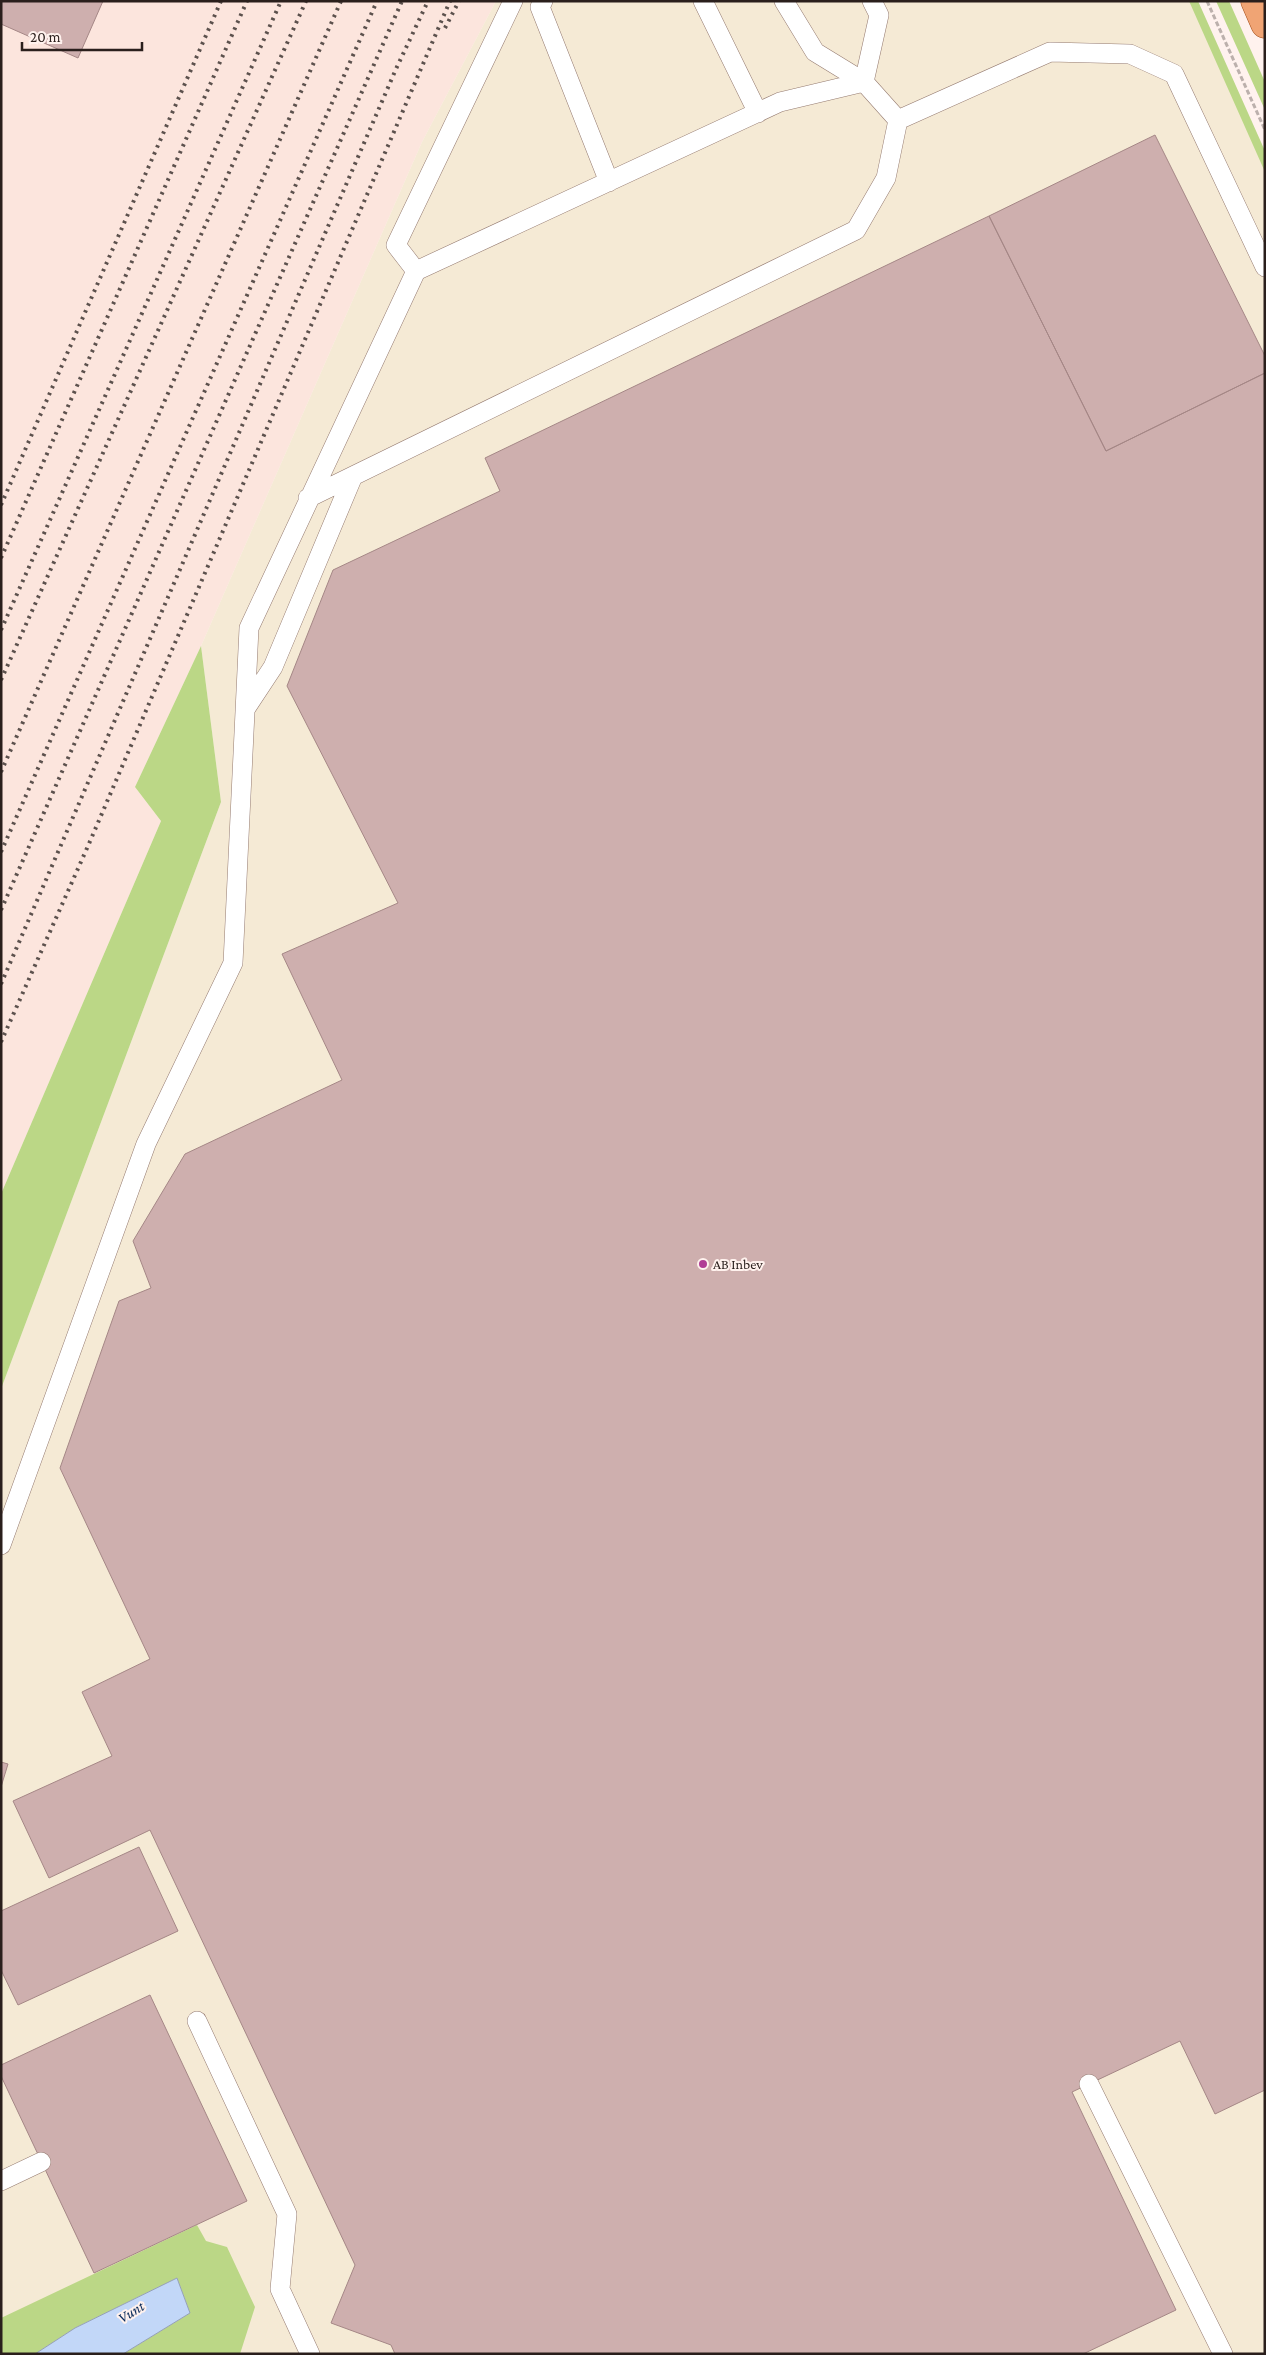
<svg xmlns="http://www.w3.org/2000/svg" width="1266" height="2355" viewBox="0 0 1266 2355" font-family="'Crimson Pro',serif">
<style>
.built{fill:#fce5dd}
.industrial{fill:#f5ead5}
.green{fill:#bbd786}
.water{fill:#c2d7f8;stroke:#94a0b6}
.building{fill:#ceafae;stroke:#a58786}
.lines{fill:none;stroke-linecap:round;stroke-linejoin:round}
.lane-casing{stroke:#957b71;stroke-width:20}
.primary-casing{stroke:#a44e19;stroke-width:29}
.path{stroke:#bcb0ac;stroke-width:3;stroke-dasharray:5 2.5;stroke-linecap:butt}
.lane{stroke:#fff;stroke-width:19}
.primary{stroke:#f0a474;stroke-width:28}
.rail{stroke:#5c514d;stroke-width:4;stroke-dasharray:2.5 5;stroke-linecap:butt}
.poi-dot{fill:#b03c95;stroke:#fff2ee;stroke-width:2}
.labels{text-anchor:middle;stroke-width:4;stroke-linejoin:round;paint-order:stroke}
.poi-label{font-size:14px;fill:#2a1f1c;stroke:#fff2ee;text-anchor:start}
.water-label{font-size:15px;font-style:italic;fill:#0b2c5c;stroke:#fff2ee}
</style>
<rect width="100%" height="100%" fill="#fff2ee"/>
<path class="built" d="M1 1H496L422 142 201 646 135 787 161 821 1 1194Z"/>
<path class="industrial" d="M496 1H1191L1265 164V2354H1V1389L221 802 201 646 422 142Z"/>
<path class="green" d="M1189 1H1198L1265 151V172Z
M1216 1H1229L1265 82V110Z
M201 646 221 802 1 1389V1194L161 821 135 787Z
M197 2225 206 2241 227 2247 255 2307 240 2354H123L190 2313 177 2278 75 2328 35 2354H1V2318Z"/>
<path class="water" d="M177 2278 190 2313 123 2354H35L75 2328Z"/>
<path class="building" d="M1 1H103L78 58 1 24Z
M1155 135 1265 356V373L1106 451 989 216Z
M989 216 1106 451 1265 373V2090L1215 2114 1180 2041 1072 2092 1176 2310 1083 2354H395L391 2345 331 2323 355 2265 150 1830 49 1878 13 1801 112 1756 82 1692 150 1659 60 1468 119 1301 151 1288 133 1241 185 1154 342 1080 282 954 398 903 287 686 333 570 500 491 485 458Z
M1 1762 8 1764 1 1787Z
M139 1847 178 1931 18 2005 1 1970V1911Z
M150 1995 247 2201 94 2273 1 2076V2065Z"/>
<g class="lines">
<g class="lane-casing">
<path id="lane" d="M543 1 540 7 609 182
M703 1 758 113
M784 1 815 52 864 82 898 120
M864 82 879 15 872 1
M416 271 396 245 513 1
M308 498 856 230 886 178 898 120 1050 52 1130 54 1174 74 1265 267
M246 708 273 667 353 476
M1 1545 146 1144 233 963 249 628 416 271 780 102 864 82
M197 2021 287 2214 280 2289 310 2354
M1089 2084 1223 2354
M1 2181 41 2162"/>
</g>
<g class="primary-casing">
<path id="primary" d="M1255 1 1265 24"/>
</g>
<path class="path" d="M1207 1 1265 130"/>
<use href="#lane" class="lane"/>
<use href="#primary" class="primary"/>
<path class="rail" d="M445 28 459 1
M1 505 221 1
M1 558 247 1
M1 630 281 1
M1 680 306 1
M1 772 341 1
M1 852 377 1
M1 910 402 1
M1 984 396 69 428 1
M1 1042 88 846 450 1"/>
</g>
<circle class="poi-dot" cx="703" cy="1264" r="5"/>
<g class="labels">
<g class="poi-label">
<text x="713" y="1269">AB Inbev</text>
</g>
<g class="water-label">
<text transform="translate(131 2312) rotate(-32)" y="5">Vunt</text>
</g>
</g>
<rect width="1266" height="2355" fill="none" stroke="#2a1f1c" stroke-width="5"/>
<path d="M22 42v8h120v-8" fill="none" stroke="#2a1f1c" stroke-width="2.5"/>
<text x="30" y="42" font-size="15" fill="#2a1f1c" stroke="#fff2ee" stroke-width="4" paint-order="stroke">20 m</text>
</svg>
